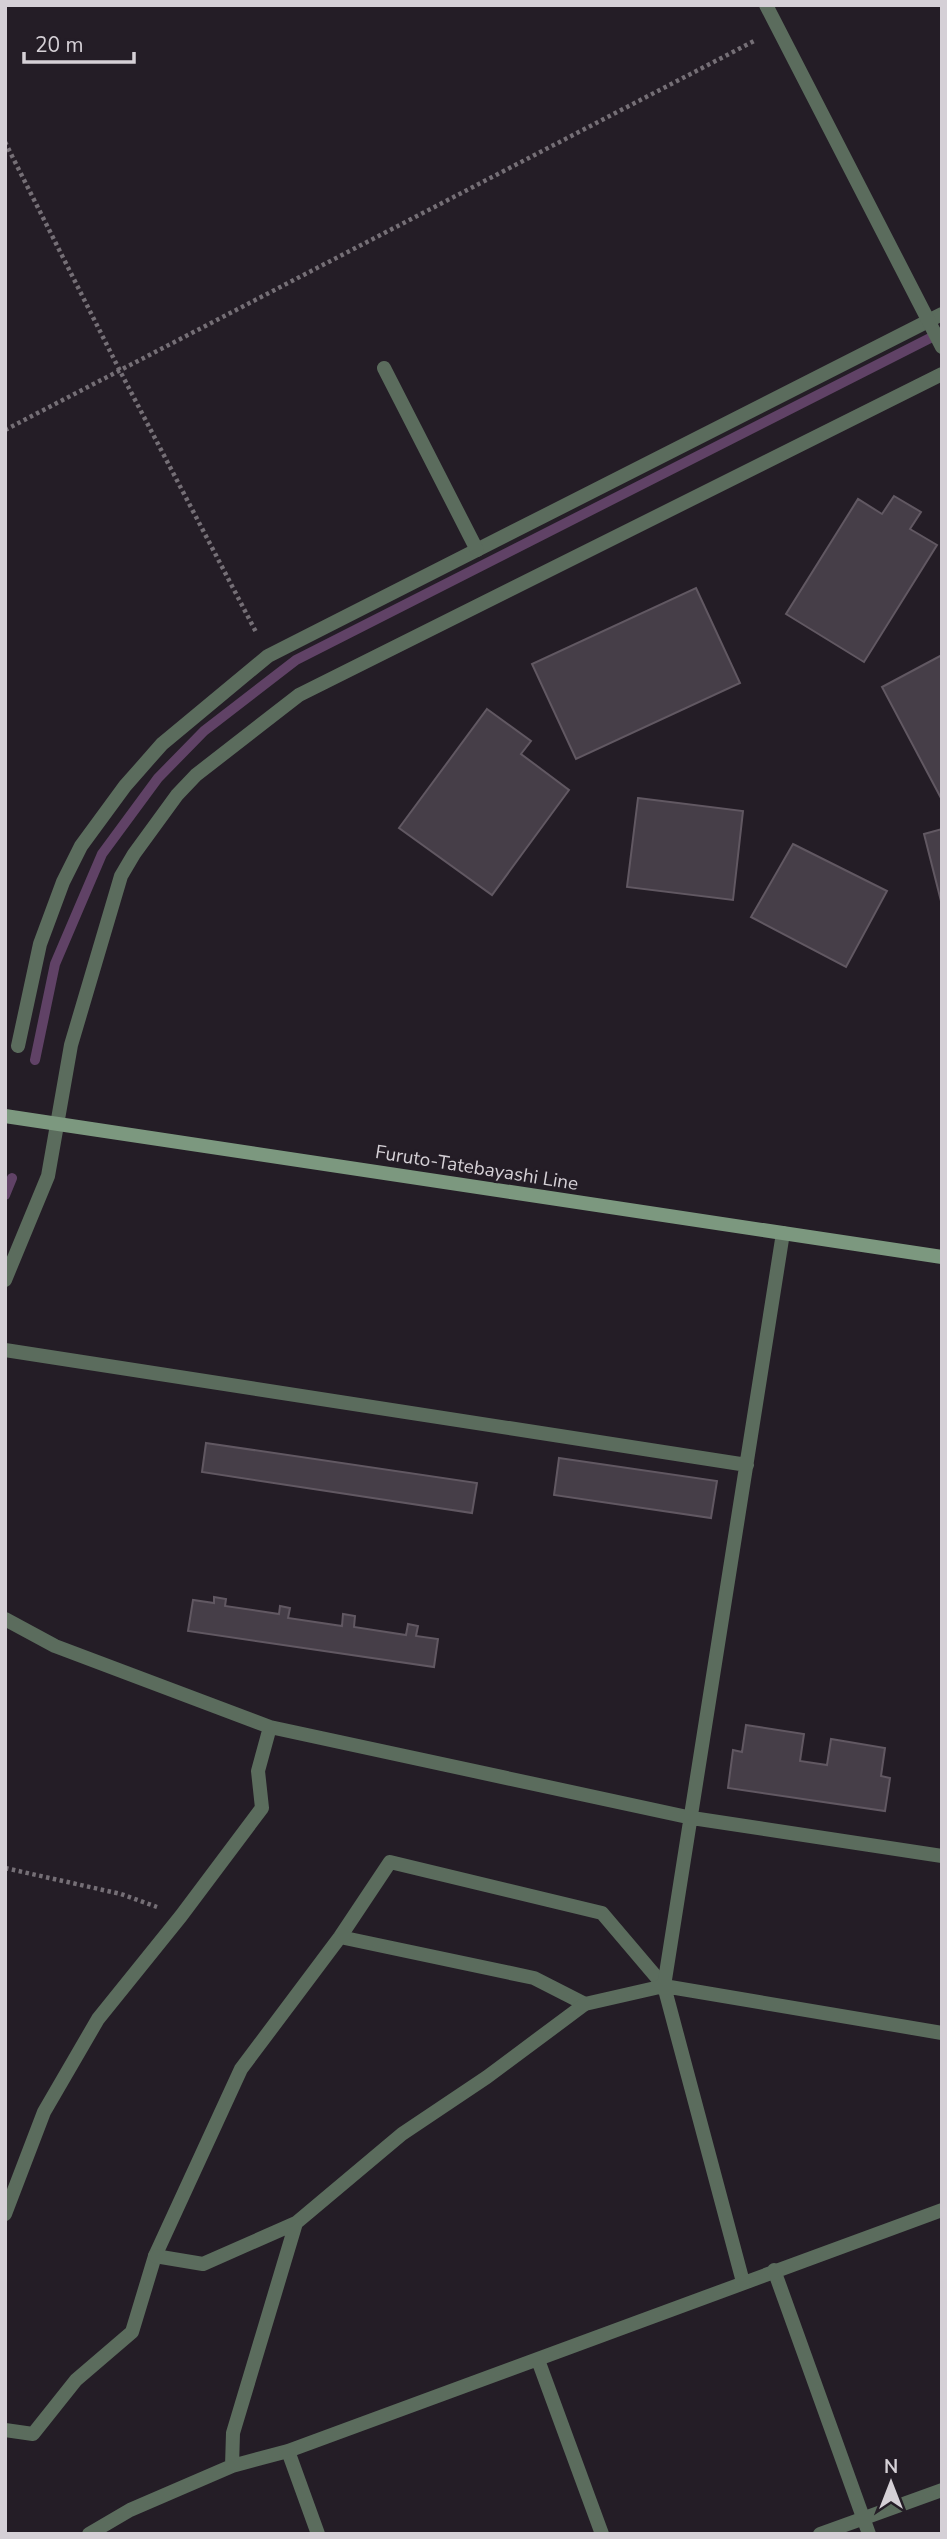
<svg xmlns="http://www.w3.org/2000/svg" width="947" height="2539" viewBox="0 0 947 2539" font-family="'Nunito Sans',sans-serif">
<style>
.lines{fill:none;stroke-linecap:round;stroke-linejoin:round}
.stream{stroke:#604266;stroke-width:10}
.building{fill:#463e48;stroke:#615862;stroke-width:2}
.path{stroke:#756f76;stroke-width:4.5;stroke-dasharray:3.5 3.5;stroke-linecap:butt}
.service{stroke:#5b6c5d;stroke-width:14}
.minor{stroke:#5b6c5d;stroke-width:14}
.secondary{stroke:#7c987f;stroke-width:14}
.labels{text-anchor:middle;stroke-width:5;stroke-linejoin:round;paint-order:stroke}
.street-label{font-size:19px;fill:#d5d0d6;stroke:#241d26}
</style>
<rect width="100%" height="100%" fill="#241d26"/>
<g class="lines">
<path class="stream" d="M35 1060 55 964 102 854 158 778 204 731 296 660 942 332
M5 1195 12 1178"/>
</g>
<path class="building" d="M894 496 921 512 910 529 937 545 864 662 786 614 858 499 882 514Z
M696 588 740 683 576 759 532 664Z
M942 655V800L882 687Z
M487 709 531 741 521 754 569 790 492 895 399 828Z
M638 798 743 811 733 900 627 887Z
M942 829V905L924 834Z
M793 844 887 891 846 967 751 917Z
M206 1443 477 1483 472 1513 202 1472Z
M559 1458 717 1481 711 1518 554 1495Z
M214 1597 226 1599 225 1606 279 1614 280 1606 290 1608 288 1618 342 1626 343 1614 355 1616 354 1627 406 1635 408 1624 418 1626 416 1636 438 1639 434 1667 188 1631 193 1600 214 1603Z
M746 1725 804 1734 800 1761 827 1765 831 1739 885 1748 881 1776 890 1778 885 1811 728 1788 733 1750 742 1752Z"/>
<g class="lines">
<path class="path" d="M5 142 120 371 257 634
M5 430 756 40
M5 1868 121 1894 157 1907"/>
<path class="service" d="M18 1046 40 944 63 882 81 846 125 786 162 744 268 656 942 314
M340 1937 534 1978 585 2004
M5 2430 33 2434 76 2380 132 2332 155 2256 241 2069 340 1937 390 1862 602 1913 664 1986"/>
<path class="minor" d="M766 5 942 347
M384 368 477 550
M5 1280 48 1176 71 1045 121 876 134 854 177 795 196 775 299 695 942 374
M5 1350 747 1465
M5 1619 55 1646 270 1727 692 1818 942 1856
M5 2214 44 2112 98 2019 181 1916 262 1808 258 1771 270 1727
M155 2256 203 2264 296 2223
M774 2270 869 2534
M743 2282 664 1986 783 1233
M538 2360 602 2534
M288 2451 318 2534
M232 2466 233 2433 296 2223 402 2134 487 2077 585 2004 664 1986 942 2033
M89 2534 130 2510 232 2466 288 2451 942 2210
M820 2534 942 2490"/>
<path class="secondary" d="M5 1116 942 1257"/>
</g>
<g class="labels">
<g class="street-label">
<text transform="translate(477 1167) rotate(9)" y="7">Furuto-Tatebayashi Line</text>
</g>
</g>
<rect width="947" height="2539" fill="none" stroke="#d5d0d6" stroke-width="14"/>
<g transform="translate(891 2483)" stroke="#241d26" stroke-width="5" paint-order="stroke">
<path d="M0-5L12 26L0 18L-12 26Z" fill="#d5d0d6"/>
<text y="-10" font-size="19" font-weight="bold" text-anchor="middle" fill="#d5d0d6">N</text>
</g>
<path d="M24 52v10h110v-10" fill="none" stroke="#d5d0d6" stroke-width="3.5"/>
<text x="35" y="52" font-size="21" fill="#d5d0d6" stroke="#241d26" stroke-width="5" paint-order="stroke">20 m</text>
</svg>
